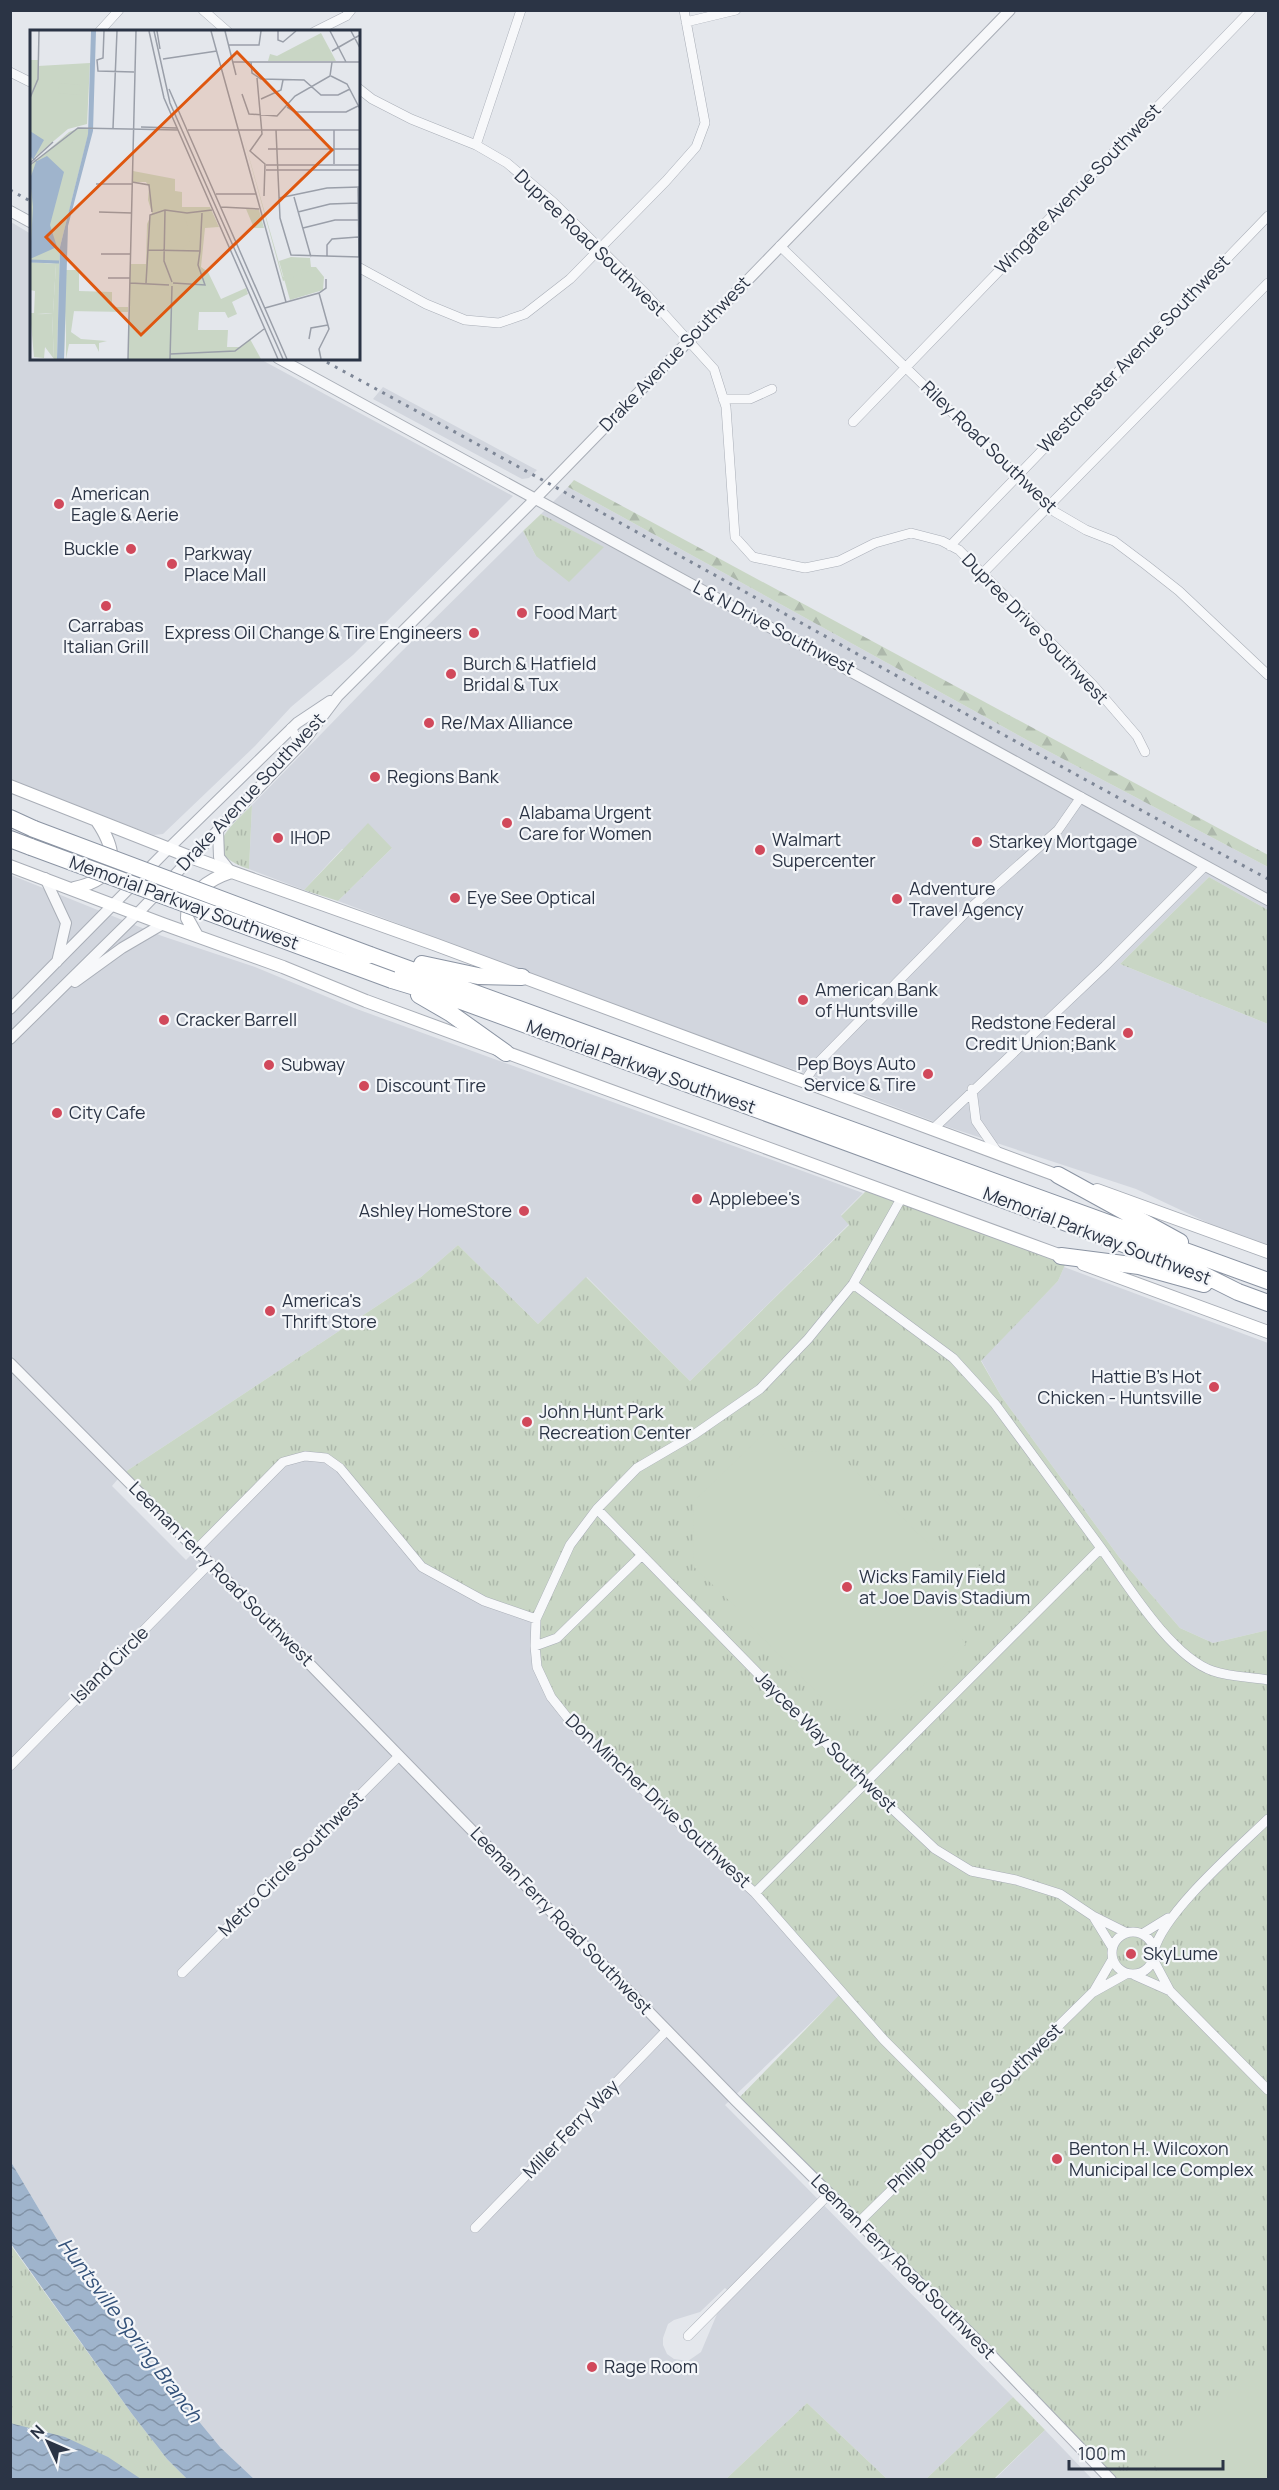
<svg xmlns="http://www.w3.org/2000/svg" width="1279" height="2490" viewBox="0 0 1279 2490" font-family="Manrope,sans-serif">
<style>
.built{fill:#d2d6de;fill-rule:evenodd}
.grass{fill:url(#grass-tufts)}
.forest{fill:url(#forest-firs)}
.pitch{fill:#c9d6c5}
.water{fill:url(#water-waves)}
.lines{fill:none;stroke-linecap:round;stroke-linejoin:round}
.minor-casing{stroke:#a9aeb7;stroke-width:10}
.tertiary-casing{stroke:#a9aeb7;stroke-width:12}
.secondary-casing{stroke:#a9aeb7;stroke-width:14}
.motorway-casing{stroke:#8b94a3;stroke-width:18}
.minor{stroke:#f7f8fa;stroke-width:9}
.tertiary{stroke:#f7f8fa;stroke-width:10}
.secondary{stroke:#fff;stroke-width:12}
.motorway{stroke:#fff;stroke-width:16}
.rail{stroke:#7d8696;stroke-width:3;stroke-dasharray:3 6;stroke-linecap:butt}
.motorway-bridge-casing{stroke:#8b94a3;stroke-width:18;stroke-linecap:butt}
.motorway-bridge{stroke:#fff;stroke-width:16}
.poi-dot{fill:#d1495b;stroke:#f4f6f9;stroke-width:2}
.labels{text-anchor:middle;stroke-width:4.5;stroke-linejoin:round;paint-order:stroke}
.street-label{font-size:18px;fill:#2b3445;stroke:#f4f6f9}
.poi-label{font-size:18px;fill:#2b3445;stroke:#f4f6f9;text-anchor:start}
.water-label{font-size:20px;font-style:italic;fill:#34527a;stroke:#f4f6f9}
.inset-river{fill:none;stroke:#9fb4cc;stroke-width:3}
.inset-road{fill:none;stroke:#9a9fa9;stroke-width:1.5}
.view{fill:#df570f;fill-opacity:0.15;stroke:#df570f;stroke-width:3}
.inset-edge{fill:none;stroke:#2b3445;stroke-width:3}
</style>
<defs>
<pattern id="grass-tufts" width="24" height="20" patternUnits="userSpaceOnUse" patternTransform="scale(1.5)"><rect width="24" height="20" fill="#c9d6c5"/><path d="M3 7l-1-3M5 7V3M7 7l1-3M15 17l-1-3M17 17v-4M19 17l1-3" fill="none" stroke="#adb8ab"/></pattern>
<pattern id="forest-firs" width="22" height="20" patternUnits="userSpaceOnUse" patternTransform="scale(1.5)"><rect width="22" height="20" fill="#c9d6c5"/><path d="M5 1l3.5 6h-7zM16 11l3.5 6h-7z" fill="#adb8ab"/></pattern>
<pattern id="water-waves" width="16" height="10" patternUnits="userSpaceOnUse" patternTransform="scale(1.5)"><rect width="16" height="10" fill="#9fb4cc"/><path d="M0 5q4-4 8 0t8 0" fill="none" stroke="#8293a7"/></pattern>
</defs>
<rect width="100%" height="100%" fill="#e4e7ec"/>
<path class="built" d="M11 222 31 234 32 358 260 359 513 496 353 655 291 707 255 746 163 834 154 835 39 793 11 779Z
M383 387 533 468 537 470 529 478 522 479 373 399Z
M568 487 1027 740 1268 867V910L1209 877 1120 964 1268 1024V1246L1221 1229 1136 1189 951 1128 813 1076 699 1037 338 901 392 848 342 849 304 890 249 869 252 805 398 655 523 531 536 556 603 547 541 514Z
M11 875 162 936 255 967 354 1008 863 1193 841 1215 849 1224 690 1381 587 1277 538 1324 458 1245 421 1277 122 1474 112 1486 186 1560 283 1462 326 1458 536 1619 755 1893 843 1992 725 2105 1013 2397 926 2479H887L807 2403 726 2479H254L220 2447 77 2273 11 2162ZM725 2288 734 2296 717 2314 701 2352 688 2361 674 2359 667 2354 663 2345V2338L668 2324 674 2320 700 2312Z
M1064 1267 1268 1343V1630L1213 1643 1180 1628 1119 1557 1001 1396 981 1360 1058 1281Z
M1045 2430 1092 2479 994 2480Z"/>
<path class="grass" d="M541 514 604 547 569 582 536 556 523 531Z
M252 805 249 869C198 852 228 829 252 805Z
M368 823 392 848 338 901 304 890Z
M1209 877 1268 910V1024L1120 964Z
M871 1186 1068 1258 1058 1281 981 1361 1001 1396 1119 1557 1180 1628 1213 1643 1268 1630V2479H1111L736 2101 842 1992 755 1893 574 1726 537 1667 536 1619 484 1601 422 1567 326 1458 283 1462 196 1550 122 1474 421 1277 458 1245 538 1324 586 1277 690 1381 849 1225 841 1216Z
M10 2244 132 2414 167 2459 187 2479H11Z
M1013 2397 1045 2430 994 2479H926Z
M807 2403 887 2479H726Z"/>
<path class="forest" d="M574 480 1268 855V867L1027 740 568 487Z"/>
<path class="pitch" d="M768 1430 788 1452 836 1451 950 1566H982L976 1609 954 1608V1629L966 1644 898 1710 833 1709 737 1612 739 1610 693 1566 694 1501Z
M1268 2354V2479H1168L1155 2467Z"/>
<path class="water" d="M11 2162 77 2273 220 2447 254 2479H187L167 2459 132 2414 11 2244Z
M10 2423 65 2437 108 2457 141 2479H11Z"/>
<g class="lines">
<g class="minor-casing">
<path id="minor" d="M203 10 228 32
M686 22 736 10
M99 32 119 10
M314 32 346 16 351 10
M10 72 32 83
M358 88 372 99 411 119 476 145 507 163 553 202 647 295 714 369 726 407 735 537 753 557 805 568 839 561 875 543 911 533 942 541 959 550 1093 685 1137 736 1145 752
M476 145 521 10
M780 246 1055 512 1086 530 1114 541 1146 565 1179 591 1268 675
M358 267 426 304 465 320 499 323 525 314 570 279 666 181 696 147 705 123 684 10
M723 399H750L772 389
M853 422 1251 10
M950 546 1268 216
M982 574 1268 283
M291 728C297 737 298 742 294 751
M804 1082 815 1066 966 912 1058 830 1081 797
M972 1089 976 1121 998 1153
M932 1130 1105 966 1205 866
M902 1197 853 1284 808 1339 760 1389 695 1434 637 1468 597 1509 570 1545 536 1619 535 1646 537 1667 551 1697 574 1726 755 1893 884 2040 963 2119
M597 1509 865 1783 935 1849 971 1871 1016 1880 1060 1894 1093 1916 1127 1933
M1101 1548C1127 1584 1171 1657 1213 1671 1230 1677 1251 1677 1268 1680
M196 1550 283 1462 305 1456 326 1458 340 1468 422 1567 484 1601 536 1619
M535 1646 557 1638 642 1555
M10 1766 210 1563
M755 1893 1101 1548 995 1404 953 1358 853 1284
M1093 1916 1112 1947
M1112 1953a21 21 0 1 1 42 0a21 21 0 1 1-42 0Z
M1142 1934 1168 1918
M1154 1951C1163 1913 1238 1848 1268 1819
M1153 1959 1170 1991 1268 2090
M182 1973 399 1756
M1134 1975 1170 1991
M1094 1991 1112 1960
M859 2222 1092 1993 1126 1974
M475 2228 667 2030
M688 2336 829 2194"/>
</g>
<g class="tertiary-casing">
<path id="tertiary" d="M10 211 32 223
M278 358 1268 900
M218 830 219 857 231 872
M45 878 66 923 57 962
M75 982 122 948 163 924
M10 1009 169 848 297 723 330 701
M10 1039 137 914 304 741 338 696 536 498 1010 10
M10 1363 294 1648 736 2101 971 2334 1111 2480"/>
</g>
<g class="secondary-casing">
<path id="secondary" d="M10 786 190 857 434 944 1064 1178
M10 866 163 924 283 967 366 1001 1067 1258
M74 888C117 879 120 855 97 821
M197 936 187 918C187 893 210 879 231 872
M1097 1190 1268 1252
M1083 1264 1268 1332"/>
</g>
<g class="motorway-casing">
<path id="motorway" d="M10 818 34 829
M10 839 31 847
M370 955 1268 1281
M422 964 478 976 522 977
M392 980 461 1001 1105 1237 1198 1272 1238 1292 1268 1303
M419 995 450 1013 506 1053
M1058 1175 1180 1242
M1061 1256 1139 1266 1204 1284"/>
</g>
<use href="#minor" class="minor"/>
<use href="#tertiary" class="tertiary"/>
<use href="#secondary" class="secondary"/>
<use href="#motorway" class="motorway"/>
<path class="rail" d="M10 190 32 202
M319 358C637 530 951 708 1268 879"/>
<g class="motorway-bridge-casing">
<path id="motorway-bridge" d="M34 829 370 955
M31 847 392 980"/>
</g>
<use href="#motorway-bridge" class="motorway-bridge"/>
</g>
<g class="poi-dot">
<circle cx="59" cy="504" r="6"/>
<circle cx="131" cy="549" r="6"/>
<circle cx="172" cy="564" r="6"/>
<circle cx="106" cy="606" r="6"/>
<circle cx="522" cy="613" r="6"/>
<circle cx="474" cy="633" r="6"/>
<circle cx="451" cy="674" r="6"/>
<circle cx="429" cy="723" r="6"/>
<circle cx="375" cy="777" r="6"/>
<circle cx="507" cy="823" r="6"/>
<circle cx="278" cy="838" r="6"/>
<circle cx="977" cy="842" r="6"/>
<circle cx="760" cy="850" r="6"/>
<circle cx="455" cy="898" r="6"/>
<circle cx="897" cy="899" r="6"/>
<circle cx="803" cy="1000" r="6"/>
<circle cx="164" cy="1020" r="6"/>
<circle cx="1128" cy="1033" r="6"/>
<circle cx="269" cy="1065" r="6"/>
<circle cx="928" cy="1074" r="6"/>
<circle cx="364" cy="1086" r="6"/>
<circle cx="57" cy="1113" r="6"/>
<circle cx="697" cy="1199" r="6"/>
<circle cx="524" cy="1211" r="6"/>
<circle cx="270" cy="1311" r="6"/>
<circle cx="1214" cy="1387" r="6"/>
<circle cx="527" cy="1422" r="6"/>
<circle cx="847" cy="1587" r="6"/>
<circle cx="1131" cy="1954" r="6"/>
<circle cx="1057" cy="2159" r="6"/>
<circle cx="592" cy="2367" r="6"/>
</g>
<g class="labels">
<g class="street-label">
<text transform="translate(1078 189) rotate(-46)" y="6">Wingate Avenue Southwest</text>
<text transform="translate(590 243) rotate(44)" y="6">Dupree Road Southwest</text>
<text transform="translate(675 354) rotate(-46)" y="6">Drake Avenue Southwest</text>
<text transform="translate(1134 354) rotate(-46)" y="6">Westchester Avenue Southwest</text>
<text transform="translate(989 447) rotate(44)" y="6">Riley Road Southwest</text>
<text transform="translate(774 628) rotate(28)" y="6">L &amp; N Drive Southwest</text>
<text transform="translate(1035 629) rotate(46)" y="6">Dupree Drive Southwest</text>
<text transform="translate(251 792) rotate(-47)" y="6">Drake Avenue Southwest</text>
<text transform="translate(184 903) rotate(20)" y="6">Memorial Parkway Southwest</text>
<text transform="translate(641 1067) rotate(20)" y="6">Memorial Parkway Southwest</text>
<text transform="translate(1097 1236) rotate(21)" y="6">Memorial Parkway Southwest</text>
<text transform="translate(221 1574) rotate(45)" y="6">Leeman Ferry Road Southwest</text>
<text transform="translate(110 1665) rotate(-45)" y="6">Island Circle</text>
<text transform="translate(826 1742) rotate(45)" y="6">Jaycee Way Southwest</text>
<text transform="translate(658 1801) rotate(43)" y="6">Don Mincher Drive Southwest</text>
<text transform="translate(291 1864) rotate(-45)" y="6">Metro Circle Southwest</text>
<text transform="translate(561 1921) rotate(46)" y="6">Leeman Ferry Road Southwest</text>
<text transform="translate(975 2108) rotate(-44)" y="6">Philip Dotts Drive Southwest</text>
<text transform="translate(571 2129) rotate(-46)" y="6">Miller Ferry Way</text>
<text transform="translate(903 2267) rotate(45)" y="6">Leeman Ferry Road Southwest</text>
</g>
<g class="poi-label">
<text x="71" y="500">American<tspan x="71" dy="21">Eagle &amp; Aerie</tspan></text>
<text x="119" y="555" text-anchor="end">Buckle</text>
<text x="184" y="560">Parkway<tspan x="184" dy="21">Place Mall</tspan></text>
<text x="534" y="619">Food Mart</text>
<text x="106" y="632" text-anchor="middle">Carrabas<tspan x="106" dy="21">Italian Grill</tspan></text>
<text x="462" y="639" text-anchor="end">Express Oil Change &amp; Tire Engineers</text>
<text x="463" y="670">Burch &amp; Hatfield<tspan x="463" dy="21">Bridal &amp; Tux</tspan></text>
<text x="441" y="729">Re/Max Alliance</text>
<text x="387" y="783">Regions Bank</text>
<text x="519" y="819">Alabama Urgent<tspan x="519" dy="21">Care for Women</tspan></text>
<text x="290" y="844">IHOP</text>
<text x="772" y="846">Walmart<tspan x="772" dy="21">Supercenter</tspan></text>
<text x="989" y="848">Starkey Mortgage</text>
<text x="909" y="895">Adventure<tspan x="909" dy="21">Travel Agency</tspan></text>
<text x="467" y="904">Eye See Optical</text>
<text x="815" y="996">American Bank<tspan x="815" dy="21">of Huntsville</tspan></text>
<text x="176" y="1026">Cracker Barrell</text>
<text x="1116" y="1029" text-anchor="end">Redstone Federal<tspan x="1116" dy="21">Credit Union;Bank</tspan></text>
<text x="916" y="1070" text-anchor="end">Pep Boys Auto<tspan x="916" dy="21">Service &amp; Tire</tspan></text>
<text x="281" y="1071">Subway</text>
<text x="376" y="1092">Discount Tire</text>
<text x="69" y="1119">City Cafe</text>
<text x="709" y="1205">Applebee's</text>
<text x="512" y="1217" text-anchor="end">Ashley HomeStore</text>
<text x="282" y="1307">America's<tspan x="282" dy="21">Thrift Store</tspan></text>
<text x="1202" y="1383" text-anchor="end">Hattie B's Hot<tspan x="1202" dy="21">Chicken - Huntsville</tspan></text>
<text x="539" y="1418">John Hunt Park<tspan x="539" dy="21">Recreation Center</tspan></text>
<text x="859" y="1583">Wicks Family Field<tspan x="859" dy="21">at Joe Davis Stadium</tspan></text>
<text x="1143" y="1960">SkyLume</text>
<text x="1069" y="2155">Benton H. Wilcoxon<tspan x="1069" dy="21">Municipal Ice Complex</tspan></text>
<text x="604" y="2373">Rage Room</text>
</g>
<g class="water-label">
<text transform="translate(130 2330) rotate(53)" y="7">Huntsville Spring Branch</text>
</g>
</g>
<g transform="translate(30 30)">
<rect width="330" height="330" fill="#e4e7ec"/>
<path d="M291 3 306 31H238L240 24 247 26ZM0 30H8V36L60 33 57 94 38 99 0 131ZM50 98H58V105L30 217 27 329H24L22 285H7L23 283 26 234 0 231V136L39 102ZM103 141 145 149V161L152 162V177H180L189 197 175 198 171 237 178 242 191 269 216 258 218 264 202 272 207 284 198 288 195 282H169L168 300H198L197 317H210L220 309 231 329H98L100 234H116L117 194 122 183 118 170 119 157 116 152H102ZM216 179 229 180 234 198H224ZM261 227 280 228 281 237H286L294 247 293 260 260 270 249 231ZM35 240H49V261L82 262V277H98V282L36 281 34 329Z" fill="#c9d6c5"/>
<path d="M212 102 253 247 281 237 282 240 253 251ZM0 232 26 234 23 283 7 284 22 285 24 329 15 317 14 328 4 327 0 283H4L5 261 0 260ZM36 281H44L41 302 51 309 77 311 69 313V322L65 314H39L36 329Z" fill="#c9d6c5"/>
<path d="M290 11 298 22H288L286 18 278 24 276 14ZM29 53 50 55 49 65 28 63ZM143 187H154L157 194 160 213 152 218H142L137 213 138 191ZM103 301a9 9 0 1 1 18 0a9 9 0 1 1-18 0Z" fill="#c9d6c5"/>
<path d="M61 1H66L63 101 38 196 34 329H27L30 217 58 104ZM0 101 14 110 4 128 7 131 17 126 34 142 20 195 27 217 0 229 3 177 0 149 6 132 1 127Z" fill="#9fb4cc"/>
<path class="inset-river" d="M0 231 29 232"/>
<path class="inset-road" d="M74 1 73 28 67 30 68 41 104 42M119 1 134 68 248 329M124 1 140 73 253 329M127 1 130 19M181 1 256 272M195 1 206 45M248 1V10L253 12 266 1M300 1 316 32M321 1 330 18M199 15H229L231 1M302 21 330 5M133 29 187 21M203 32H330M221 32 222 43 231 49 274 50 291 65H308L320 59M301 46 317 54 330 79M227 48 232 104 220 121 235 134 234 166M139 59 257 329M212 64 219 84 247 86 265 66 300 46 302 32M0 68 8 49 9 1M231 69 251 60 253 50M257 77 265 82H316L330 75M111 97 147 98M83 98 87 1M158 100H330M246 100 250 188 261 225 330 227M304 100V134M238 119H330M0 133 23 112M0 135 48 98 148 100M236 135H330M236 140H330M102 152 119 155 122 182M66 154H102M328 157 329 227M186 164H226M264 167 281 227M249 168 297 158 330 157M191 177 229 179M135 180 134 231 142 252M69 182 102 183M268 182 300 174 328 173M273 198 305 190H328M118 220 170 221 172 183M71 224H100M297 227V215L302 209 328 207M78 248H100M100 253 139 255M116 253 120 185 135 180 157 183 182 180M143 253 175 255 168 235 170 221M289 263 299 299 289 319 291 329M235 278 289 263 296 258V249M279 309 281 298 298 295M140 324 205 321 234 299M98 329 106 1M140 329 142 256"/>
<path class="view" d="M207 22 302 120 111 305 16 207Z"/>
<rect width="330" height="330" class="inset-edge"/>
</g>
<rect width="1279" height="2490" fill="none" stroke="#2b3445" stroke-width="24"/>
<g transform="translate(48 2442) rotate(314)" stroke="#f4f6f9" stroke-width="4.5" paint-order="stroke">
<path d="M0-4.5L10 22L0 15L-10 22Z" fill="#2b3445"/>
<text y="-9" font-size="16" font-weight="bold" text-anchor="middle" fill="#2b3445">N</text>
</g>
<path d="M1069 2460v9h154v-9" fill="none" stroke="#2b3445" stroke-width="3"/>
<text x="1078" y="2460" font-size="18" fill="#2b3445" stroke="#f4f6f9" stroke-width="4.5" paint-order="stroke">100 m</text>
</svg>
